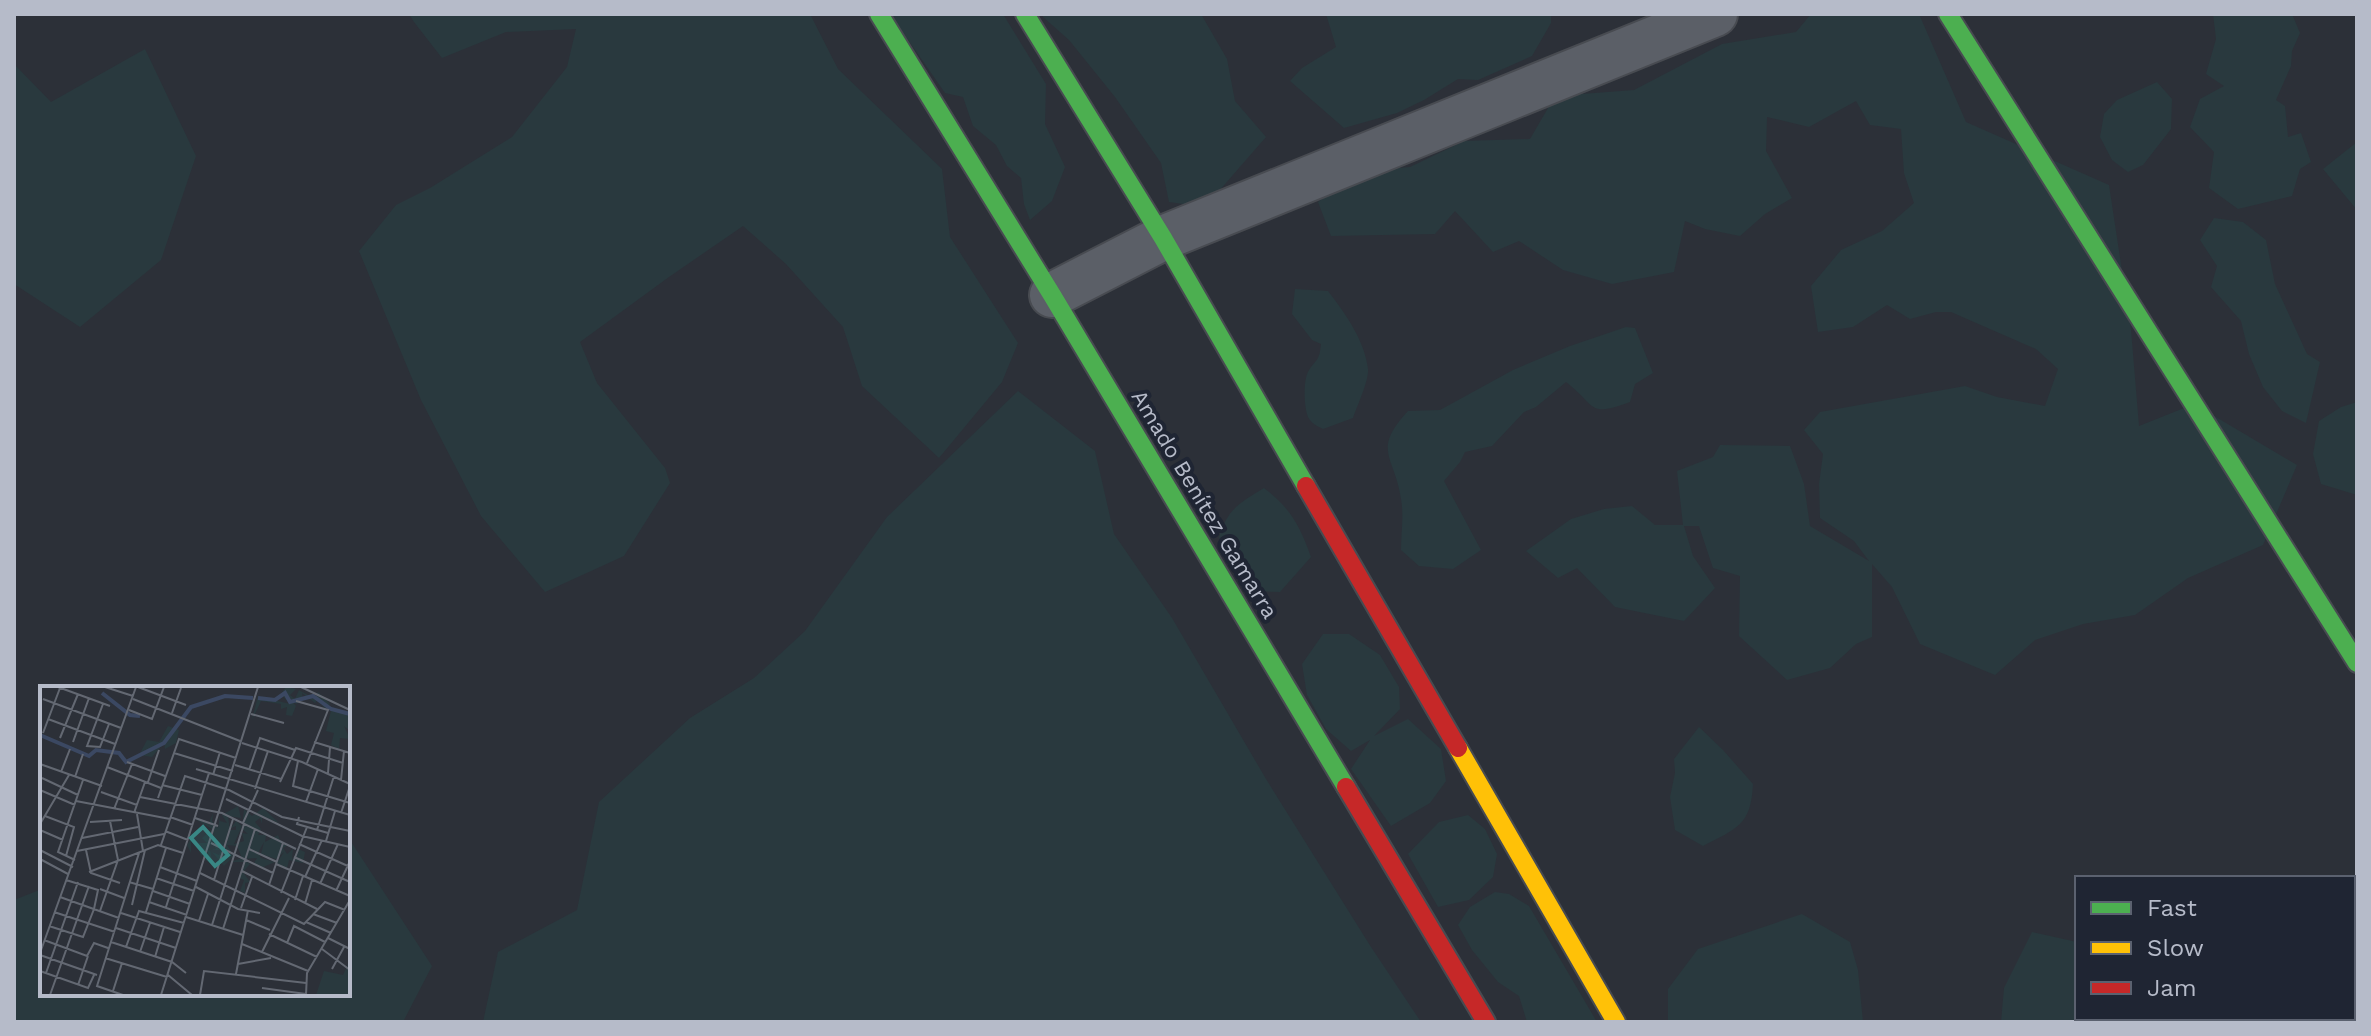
<svg xmlns="http://www.w3.org/2000/svg" width="2371" height="1036" viewBox="0 0 2371 1036" font-family="'Work Sans',sans-serif">
<style>
.green{fill:#29393e}
.lines{fill:none;stroke-linecap:round;stroke-linejoin:round}
.street-casing{stroke:#484b51;stroke-width:48}
.fast-casing{stroke:#484b51;stroke-width:22}
.slow-casing{stroke:#484b51;stroke-width:22}
.jam-casing{stroke:#484b51;stroke-width:22}
.street{stroke:#5b5f67;stroke-width:44}
.fast{stroke:#4caf50;stroke-width:18}
.slow{stroke:#ffc107;stroke-width:18}
.jam{stroke:#c62828;stroke-width:18}
.labels{text-anchor:middle;stroke-width:8;stroke-linejoin:round;paint-order:stroke}
.street-label{font-size:22px;fill:#b6bbc9;stroke:#1f2533}
.inset-river{fill:none;stroke:#3b4862;stroke-width:4}
.inset-road{fill:none;stroke:#636872;stroke-width:2}
.view{fill:#398785;fill-opacity:0.15;stroke:#398785;stroke-width:4}
.inset-edge{fill:none;stroke:#b6bbc9;stroke-width:4}
</style>
<rect width="100%" height="100%" fill="#2c3038"/>
<path class="green" d="M409 14H810L838 69 942 169 950 237 1018 343 1002 382 939 458 862 386 843 327 786 264 743 226 669 277 580 342 597 383 665 468 670 483 624 556 545 592 481 516 421 400 359 251 396 205 430 188 512 137 567 67 576 29 506 32 442 58 414 22Z
M890 14H1003L1046 84 1045 124 1065 167 1052 201 1030 220 1024 204 1021 178 1007 166 996 145 973 126 963 97 945 93Z
M1043 14H1201L1227 59 1235 101 1266 137 1205 207 1169 202 1161 163 1115 97 1069 40 1043 17Z
M1326 14H1551V23L1532 56 1478 80 1458 79 1424 100 1397 113 1344 128 1290 81 1302 68 1336 47Z
M1811 14H1919L1966 122 2109 185 2131 330 2139 426 2194 404 2297 465 2263 545 2188 578 2135 615 2083 624 2035 640 1995 675 1920 644 1892 587 1872 564V637L1856 644 1830 668 1787 680 1739 636 1740 576 1713 568 1699 526H1684L1693 556 1715 588 1684 621 1615 607 1577 568 1558 578 1526 551 1571 519 1604 509 1632 506 1655 525H1683L1677 471 1713 457 1720 445 1790 446 1804 484 1810 526 1869 561 1854 541 1820 518 1819 484 1823 454 1804 430 1820 412 1965 386 1997 397 2045 406 2058 369 2036 349 1951 312H1936L1910 319 1887 305 1853 327 1818 332 1811 286 1841 250 1882 231 1914 203 1904 173 1901 129 1870 125 1856 101 1809 127 1767 117 1766 151 1792 198 1765 214 1740 236 1705 229 1685 221 1674 272 1612 284 1563 270 1519 241 1493 252 1455 211 1435 234 1331 236 1318 202 1356 172 1410 167 1464 141 1530 139 1555 96 1634 90 1722 44 1796 32Z
M2213 14H2292L2300 33 2292 51 2291 66 2276 100 2285 106 2288 137 2301 133 2311 162 2300 169 2292 196 2238 209 2209 188 2214 152 2190 127 2200 99 2224 86 2206 74 2216 39Z
M145 49 196 156 161 260 80 327 14 284V64L51 102Z
M2157 82 2172 99 2171 129 2143 165 2128 172 2112 160 2100 137 2104 114 2117 100Z
M2357 142V210L2323 169Z
M2214 218 2243 222 2266 240 2275 284 2307 354 2320 362 2306 423 2282 411 2263 387 2249 354 2241 321 2211 287 2217 266 2200 240Z
M1295 289 1328 291C1345 313 1365 341 1368 369 1369 381 1357 406 1353 418L1323 429C1317 426 1311 423 1308 417 1304 407 1303 382 1308 372 1316 358 1319 363 1321 344L1312 340 1292 314Z
M1626 327 1635 328 1653 373 1635 384 1630 402C1587 418 1597 406 1566 382L1536 407 1524 412 1492 446 1465 452 1460 462 1444 481 1481 550 1453 569 1419 566 1401 550C1401 534 1404 515 1401 499 1395 456 1371 451 1408 411L1440 410 1513 370 1570 346Z
M1018 391 1095 451 1114 534 1172 618 1266 779 1371 947 1421 1022H483L498 952 577 910 599 802 690 718 754 678 805 631 887 517Z
M2357 402V495L2321 484 2313 454 2319 421 2341 407Z
M1264 488C1290 507 1301 528 1311 557L1280 592 1247 591 1219 537C1228 508 1240 503 1264 488Z
M1323 634H1349L1380 655 1399 687 1400 709 1374 736 1408 719 1441 749 1446 781 1430 803 1391 826 1351 769 1370 740 1351 751 1326 729 1307 695 1302 664Z
M1699 727 1723 750 1753 784C1751 826 1737 828 1703 846L1675 830 1670 797 1675 773 1674 759Z
M1468 815 1485 829 1497 854 1493 877 1469 900 1438 907 1408 854 1439 822Z
M348 837 432 966 403 1022H14V900L42 889V994H348Z
M1495 892 1509 894 1529 906 1597 1022H1527L1519 996 1498 982 1472 950 1458 925 1470 907Z
M1802 914 1850 942 1858 970 1863 1022H1668V989L1698 949Z
M2032 932 2077 942V1018H2167L2169 1022H2001L2004 988Z"/>
<g class="lines">
<g class="street-casing">
<path id="street" d="M1052 295 1163 238 1715 14"/>
</g>
<g class="fast-casing">
<path id="fast" d="M879 14 1052 295 1346 787
M1025 14 1163 238 1306 486
M1948 14 2357 663"/>
</g>
<g class="slow-casing">
<path id="slow" d="M1458 748 1616 1022"/>
</g>
<g class="jam-casing">
<path id="jam" d="M1306 486 1458 748
M1346 787 1486 1022"/>
</g>
<use href="#street" class="street"/>
<use href="#fast" class="fast"/>
<use href="#slow" class="slow"/>
<use href="#jam" class="jam"/>
</g>
<g class="labels">
<g class="street-label">
<text transform="translate(1205 504) rotate(59)" y="8">Amado Benítez Gamarra</text>
</g>
</g>
<g transform="translate(40 686)">
<rect width="310" height="310" fill="#2c3038"/>
<path d="M246 1 256 3 250 9 255 13 259 4 275 13 278 6 290 18 285 23 278 13 275 17 262 7 263 14 256 18 249 11 256 20 252 30 246 29 247 21 241 23V18L221 15 212 34 218 10 250 18 241 8ZM291 25 310 27V45L304 40 310 53 300 52 299 63 291 59 294 47 286 45ZM128 40 139 44 136 57 125 63 124 57 112 71 99 69 107 54 119 56ZM198 120 201 132 188 130 190 144H196V140L191 142 196 135 202 140 194 158 204 155 202 147 208 148 202 143 204 123 212 130 223 122 239 137 222 130V138L220 132 215 136 221 143 218 149H226L225 156 238 149 242 159H248L243 162 247 168 253 163 252 174 258 163 265 166 263 177 249 174 247 182 236 178 244 166 236 173 221 168 224 156 218 167 221 172 235 176 221 182 214 177 217 172 203 173 210 178 203 186 210 196 205 197V207L200 205 204 194 199 192 205 176H190L202 172 197 160 187 159 194 170 184 180 172 166 179 169 181 164H171L176 163 173 155 167 165 170 164 173 179 165 174 168 166 161 170 156 157 151 155V167L147 159 152 151 157 157H167L162 152 172 143 155 133 169 137 173 127 172 135 178 142 180 130V135L187 137 182 129ZM310 274V309H276L284 285 303 289Z" fill="#29393e"/>
<path class="inset-river" d="M62 7 90 29 100 30M218 12 235 14 245 7 250 16 273 10 291 23 310 28M0 49 49 70 56 64 79 67 86 76 124 57 151 21 185 10 213 12"/>
<path class="inset-road" d="M18 1 70 20M65 1 93 10M98 1 146 19M261 1 310 24M3 13 81 42M93 13 200 55M256 15 288 24 267 77M63 18 47 60 60 61 69 38M89 24 112 33 124 1M132 27 141 2M211 28 244 37M8 33 75 58M3 47 20 2M20 52 38 8M33 56 49 12M274 56 310 67M202 57 262 76 310 98M134 67 193 85M258 75 253 100 310 117M87 76 125 90M0 78 62 100M195 79 241 93M67 81 121 102M156 83 310 129M209 84 220 52 255 64M21 86 30 63M288 87 290 61M173 89 180 66M35 91 43 68M2 92 38 109M301 94 304 65M108 96 119 64M240 96 256 62 303 77M122 99 162 109M215 103 228 65M0 104 35 119M61 106 97 119M100 111 182 127 256 163M118 112 139 53 196 72M186 113 262 150 310 161M36 115 130 133M266 116 278 83M74 123 92 78M94 127 105 96M301 127 310 100M97 128 103 165M5 130 34 141 26 170M130 131 153 139M259 131 257 138 288 147M155 132 178 140M50 136 82 134M203 137 218 104M0 138 29 89M0 144 23 154M277 144 294 90M125 145 148 154M42 152 98 141M286 155 295 125M171 157 233 187M259 158 310 181M121 159 145 90 189 104 242 131 310 145M209 163 237 176M0 164 33 181M46 164 51 187 80 197M37 165 124 148M254 171 310 196M0 173 28 188M35 174 18 166 43 94M236 178 310 210M120 181 157 195M202 185 277 223M49 186 118 159 143 167M160 187 264 238 285 216 305 224M265 191 282 154M116 192 154 205M174 194 193 133M89 196 113 203M280 198 298 158M229 199 243 157M156 201 198 223 220 227M60 203 84 212M113 205 150 218M296 205 310 175M241 207 267 141M20 211 79 232M255 214 263 190M109 216 147 229M265 218 272 194M92 219 105 164M126 221 169 87M201 222 212 191M60 225 78 174 70 135M14 226 75 246M106 226 126 162M81 227 140 246M273 228 297 237M146 231 203 249M206 234 230 244M159 235 168 208M266 236 291 247M172 239 204 138M9 240 43 251 54 223 58 204 26 194M76 242 136 262M183 243 215 143M229 248 277 271M288 252 310 263M4 254 47 270 54 257 68 262M71 256 132 276 146 287M247 257 254 240 285 256M202 258 268 285M86 261 99 225 144 237M282 263 310 284M100 266 110 237M222 266 249 212M0 267 96 1M0 269 57 289M115 271 124 241M65 272 127 291M198 278 231 272M292 283 304 261M0 285 48 302 54 289M6 287 38 196M196 288 208 224M128 289 152 309M38 299 48 270M222 302 266 308M73 305 82 277M10 309 49 200M83 309 57 300 99 167M121 309 218 1M160 309 164 285 266 297M266 309 267 287 310 214"/>
<path class="view" d="M163 141 188 169 175 180 151 152Z"/>
<rect width="310" height="310" class="inset-edge"/>
</g>
<rect width="2371" height="1036" fill="none" stroke="#b6bbc9" stroke-width="32"/>
<rect x="2075" y="876" width="280" height="144" fill="#1f2533" stroke="#5b616f" stroke-width="2"/>
<rect x="2091" y="902" width="40" height="12" fill="#4caf50" stroke="#5b616f" stroke-width="2"/>
<text x="2147" y="916" font-size="24" fill="#b6bbc9">Fast</text>
<rect x="2091" y="942" width="40" height="12" fill="#ffc107" stroke="#5b616f" stroke-width="2"/>
<text x="2147" y="956" font-size="24" fill="#b6bbc9">Slow</text>
<rect x="2091" y="982" width="40" height="12" fill="#c62828" stroke="#5b616f" stroke-width="2"/>
<text x="2147" y="996" font-size="24" fill="#b6bbc9">Jam</text>
</svg>
